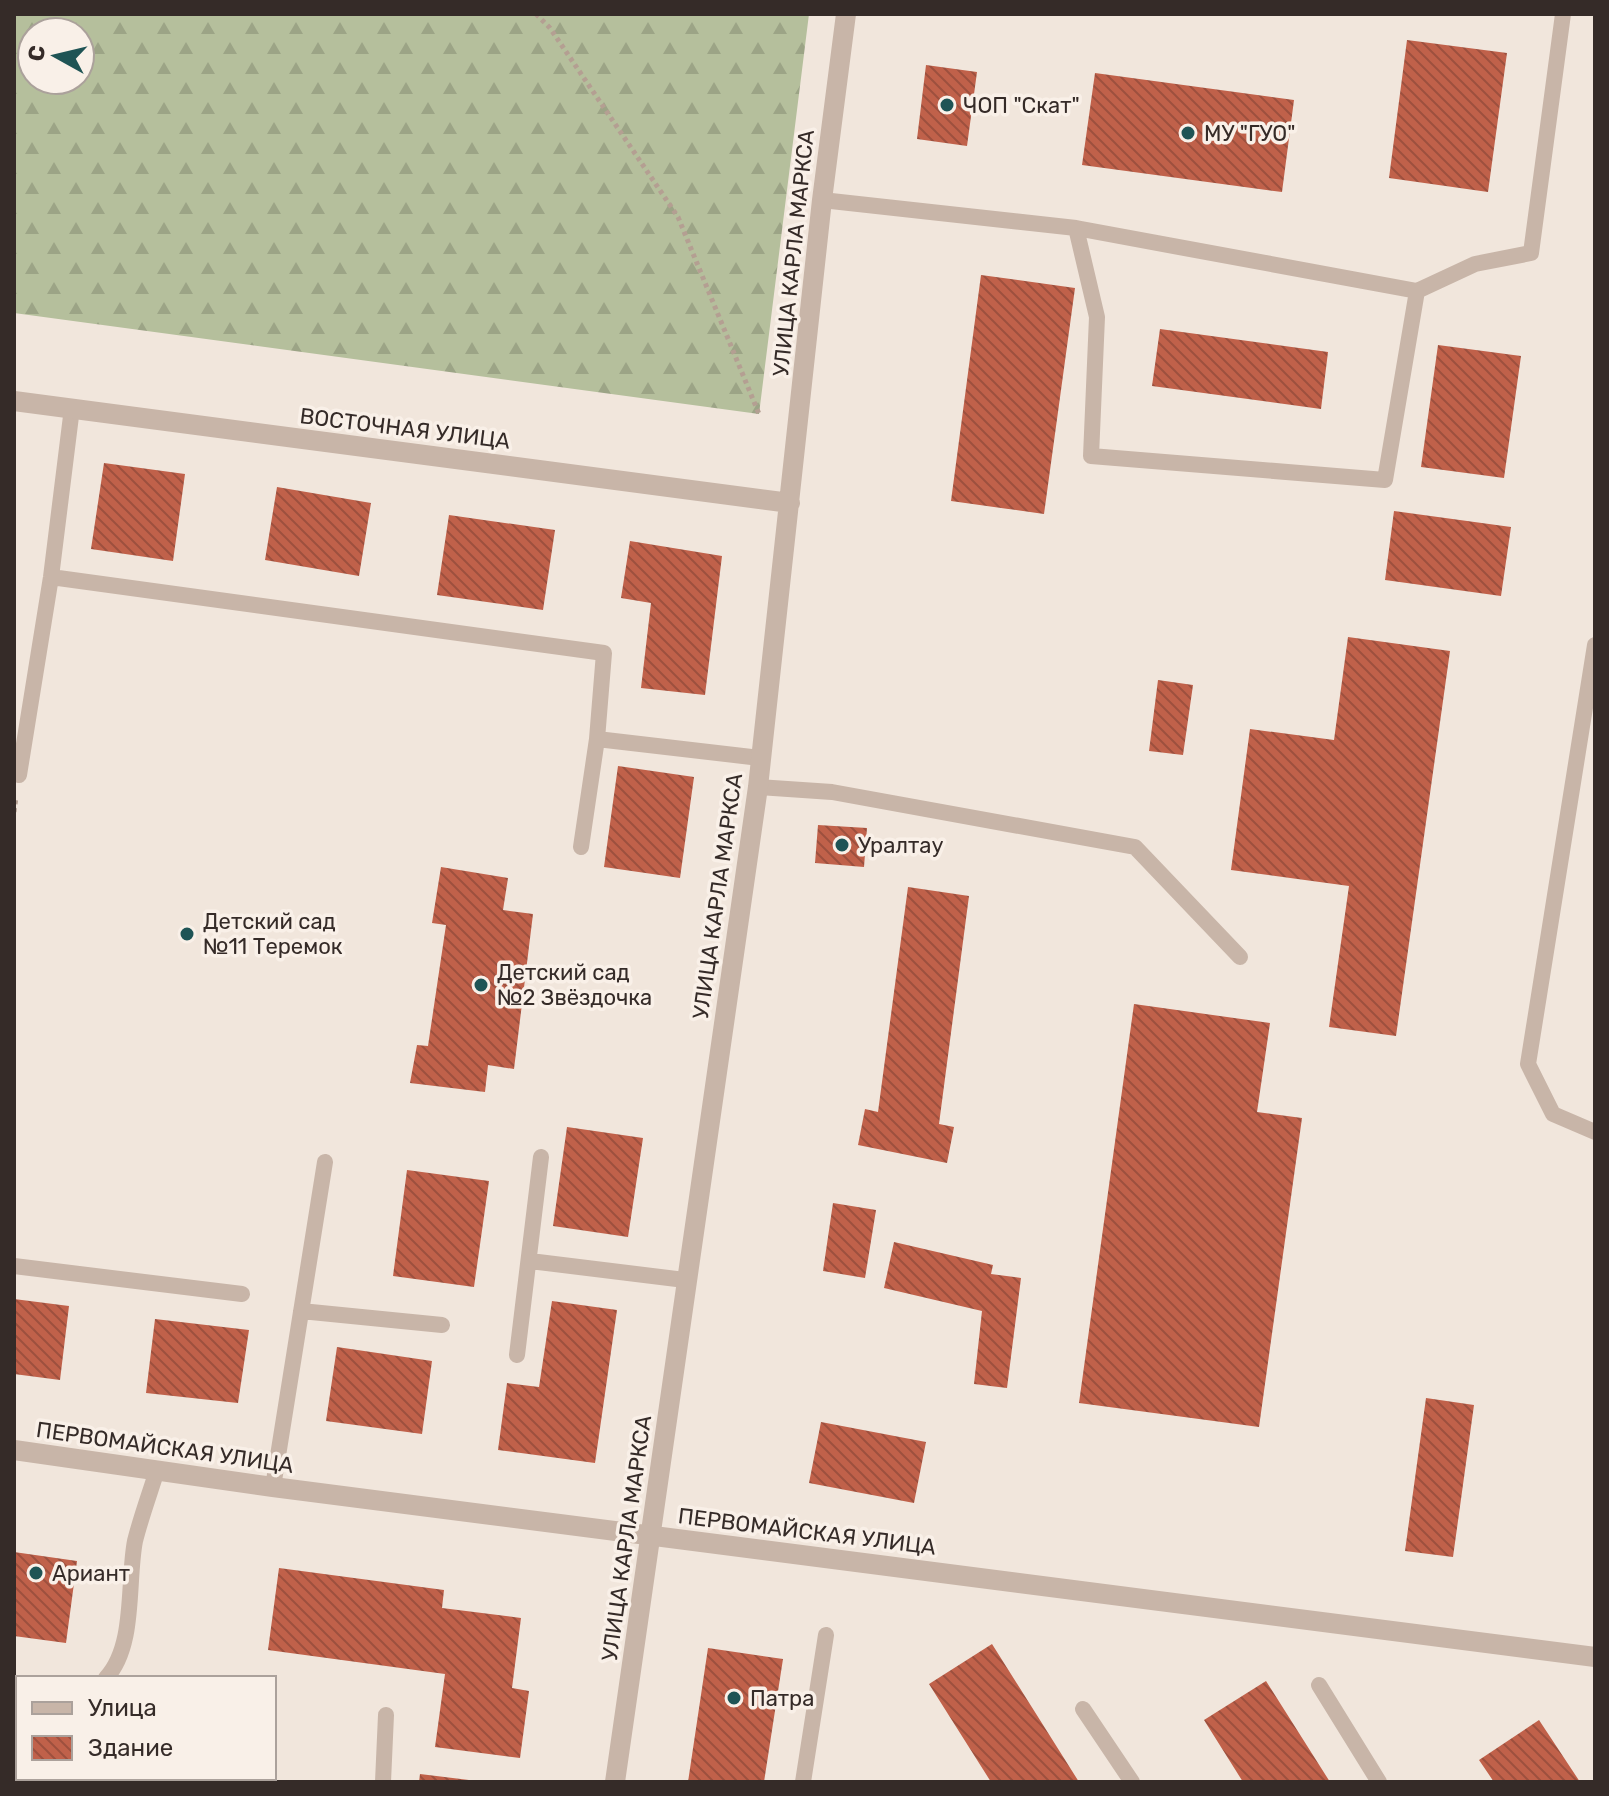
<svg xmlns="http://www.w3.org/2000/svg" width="1609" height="1796" viewBox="0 0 1609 1796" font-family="Rubik,sans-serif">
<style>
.forest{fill:url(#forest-firs);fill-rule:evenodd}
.building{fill:url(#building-back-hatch)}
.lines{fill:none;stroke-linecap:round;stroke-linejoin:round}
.path{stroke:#b49f92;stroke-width:5;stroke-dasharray:4 4;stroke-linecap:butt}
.service{stroke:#c8b5a8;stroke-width:16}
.minor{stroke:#c8b5a8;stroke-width:20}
.poi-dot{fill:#1f5455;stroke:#f9f0e8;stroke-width:3}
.labels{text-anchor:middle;stroke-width:7;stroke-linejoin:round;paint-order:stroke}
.poi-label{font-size:22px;fill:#352b28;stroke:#f9f0e8;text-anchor:start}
.street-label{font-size:22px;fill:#352b28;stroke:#f9f0e8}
</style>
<defs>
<pattern id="forest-firs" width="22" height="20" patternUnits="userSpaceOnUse" patternTransform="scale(2)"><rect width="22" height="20" fill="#b5bf9c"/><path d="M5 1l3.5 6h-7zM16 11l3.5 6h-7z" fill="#9ca486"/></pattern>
<pattern id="building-back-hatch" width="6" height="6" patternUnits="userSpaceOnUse" patternTransform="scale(2)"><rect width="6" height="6" fill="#c0614a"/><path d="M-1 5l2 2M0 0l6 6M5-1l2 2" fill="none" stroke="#9d503e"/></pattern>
</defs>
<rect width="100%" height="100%" fill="#f1e6dc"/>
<path class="forest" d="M14 14H809L759 414 14 313ZM32 32H80V80H32Z"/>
<path class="building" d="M1407 40 1507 53 1488 192 1389 178Z
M926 65 977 72 967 146 917 139Z
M1095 73 1294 100 1282 192 1082 165Z
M981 275 1075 288 1044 514 951 501Z
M1160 329 1328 352 1321 409 1152 386Z
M1438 345 1521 356 1504 478 1421 467Z
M104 463 185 474 173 561 91 549Z
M277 487 371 503 359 576 265 560Z
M1394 511 1511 527 1501 596 1385 580Z
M449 515 555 530 543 610 437 595Z
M630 541 722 556 705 695 641 688 651 603 621 598Z
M1348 637 1450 651 1396 1036 1329 1027 1349 886 1231 870 1250 729 1334 740Z
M1158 680 1193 685 1183 755 1149 751Z
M618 766 694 777 680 878 604 867Z
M818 825 867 828 864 867 815 863Z
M441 867 508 878 503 910 533 914 514 1069 488 1065 485 1092 410 1083 417 1045 428 1046 446 925 432 923Z
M908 887 969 896 939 1124 954 1127 947 1163 858 1145 865 1109 878 1112Z
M1134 1004 1270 1023 1257 1112 1302 1118 1259 1427 1079 1403Z
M567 1127 643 1138 628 1237 553 1226Z
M407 1170 489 1181 474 1287 393 1276Z
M833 1203 876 1210 865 1278 823 1271Z
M894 1242 993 1265 991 1274 1021 1278 1007 1388 974 1384 982 1311 884 1288Z
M14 1299 69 1306 60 1380 14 1374Z
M552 1301 617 1310 595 1463 498 1450 507 1383 539 1387Z
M155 1319 249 1330 238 1403 146 1393Z
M337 1347 432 1361 422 1434 326 1421Z
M1426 1398 1474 1405 1453 1557 1405 1551Z
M821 1422 926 1442 914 1503 809 1483Z
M14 1552 77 1561 66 1643 14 1636Z
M279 1568 444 1590 442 1608 521 1618 512 1688 529 1691 520 1758 435 1747 445 1674 268 1650Z
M992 1644 1079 1782H991L929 1684Z
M708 1648 783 1659 764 1782H688Z
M1266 1681 1330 1782H1243L1204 1720Z
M1539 1720 1580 1782H1494L1479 1760Z
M420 1774 469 1780V1782H419Z"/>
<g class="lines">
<path class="path" d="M536 14 550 28 678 217 759 414
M14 812 16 797"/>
<path class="service" d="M822 200 1076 228 1417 291 1385 480 1091 456 1097 317 1076 228
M1417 291 1475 264 1531 253 1563 14
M51 577 604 653 597 739
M1595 645 1528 1064 1553 1114 1595 1132
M19 775 51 577 72 408
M758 787 832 792 1135 847 1240 957
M581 847 597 739 760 758
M530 1261 685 1280
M14 1266 242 1294
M301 1311 442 1325
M517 1355 541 1157
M273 1487 325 1162
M106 1678C136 1646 127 1582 135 1541 141 1517 150 1493 157 1470
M1319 1685 1379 1782
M1083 1709 1132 1782
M383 1782 386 1715
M803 1782 826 1635"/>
<path class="minor" d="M14 401 790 503
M14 1450 273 1487 1595 1657
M615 1782 758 787 822 200 846 14"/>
</g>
<g class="poi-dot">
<circle cx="947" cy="105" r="8"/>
<circle cx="1188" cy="133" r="8"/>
<circle cx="842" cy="845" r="8"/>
<circle cx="187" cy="934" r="8"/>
<circle cx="481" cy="985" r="8"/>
<circle cx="36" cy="1573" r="8"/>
<circle cx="734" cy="1698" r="8"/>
</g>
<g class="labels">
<g class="poi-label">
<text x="963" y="113">ЧОП "Скат"</text>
<text x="1204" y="141">МУ "ГУО"</text>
<text x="858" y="853">Уралтау</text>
<text x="203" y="929">Детский сад<tspan x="203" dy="25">№11 Теремок</tspan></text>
<text x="497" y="980">Детский сад<tspan x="497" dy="25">№2 Звёздочка</tspan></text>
<text x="52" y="1581">Ариант</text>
<text x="750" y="1706">Патра</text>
</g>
<g class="street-label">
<text transform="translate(793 253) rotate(-84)" y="8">УЛИЦА КАРЛА МАРКСА</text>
<text transform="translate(405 428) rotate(7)" y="8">ВОСТОЧНАЯ УЛИЦА</text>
<text transform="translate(717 896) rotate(-82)" y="8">УЛИЦА КАРЛА МАРКСА</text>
<text transform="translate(165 1447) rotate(8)" y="8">ПЕРВОМАЙСКАЯ УЛИЦА</text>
<text transform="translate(807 1531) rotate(7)" y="8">ПЕРВОМАЙСКАЯ УЛИЦА</text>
<text transform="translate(626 1538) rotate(-82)" y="8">УЛИЦА КАРЛА МАРКСА</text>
</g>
</g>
<rect width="1609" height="1796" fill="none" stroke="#352b28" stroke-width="32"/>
<rect x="16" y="1676" width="260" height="104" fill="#f9f0e8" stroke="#aba19b" stroke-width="2"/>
<rect x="32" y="1702" width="40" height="12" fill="#c8b5a8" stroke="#aba19b" stroke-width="2"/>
<text x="88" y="1716" font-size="24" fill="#352b28">Улица</text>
<rect x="32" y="1736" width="40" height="24" fill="url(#building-back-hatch)" stroke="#aba19b" stroke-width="2"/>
<text x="88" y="1756" font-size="24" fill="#352b28">Здание</text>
<g transform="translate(56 56) rotate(278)"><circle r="38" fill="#f9f0e8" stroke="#aba19b" stroke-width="2"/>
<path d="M0-6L14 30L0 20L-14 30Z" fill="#1f5455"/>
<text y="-12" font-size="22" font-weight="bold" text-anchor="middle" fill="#352b28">С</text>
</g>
</svg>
